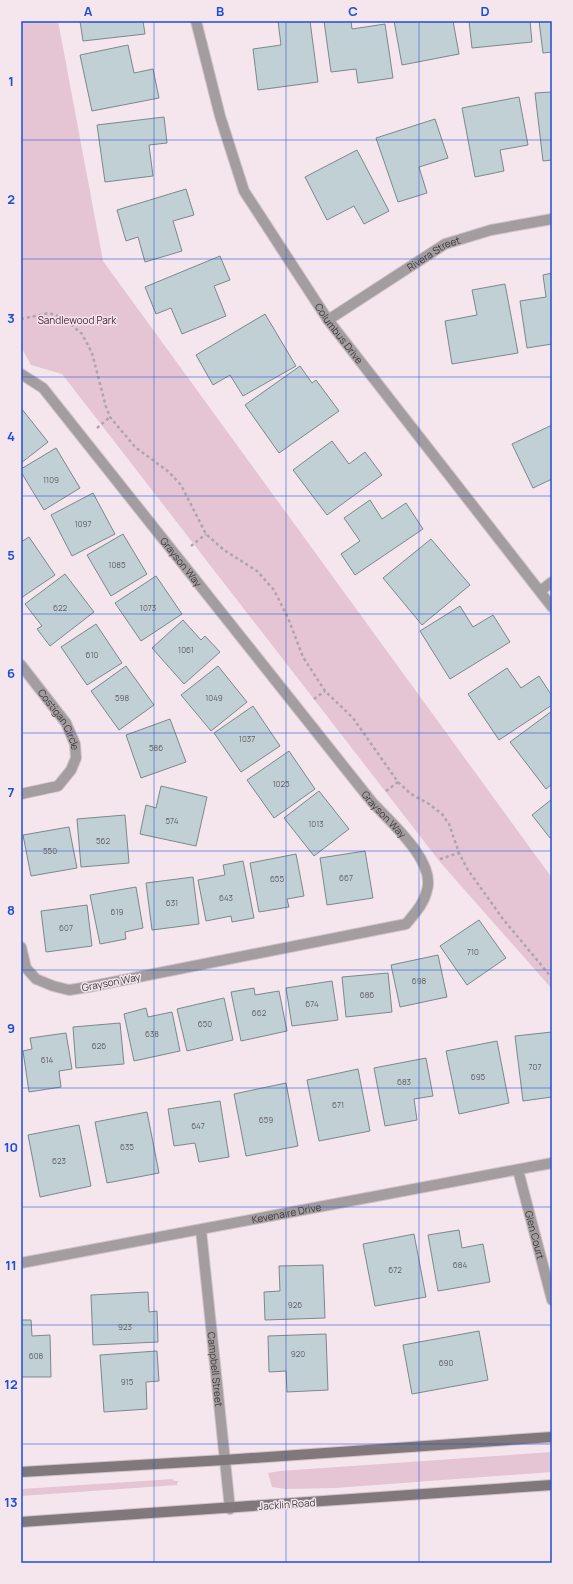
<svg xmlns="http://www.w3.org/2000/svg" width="573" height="1584" viewBox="0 0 573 1584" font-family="Manrope,sans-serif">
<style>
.green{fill:#e5c5d4}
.building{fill:#c1d0d5;stroke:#7b888d}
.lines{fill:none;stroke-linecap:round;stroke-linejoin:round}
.minor-casing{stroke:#d0c3c9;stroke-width:12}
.secondary-casing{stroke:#d0c3c9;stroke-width:12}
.path{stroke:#afa4a9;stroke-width:2.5;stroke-dasharray:3 3;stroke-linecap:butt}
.minor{stroke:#a39d9f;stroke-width:10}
.secondary{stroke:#80787b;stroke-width:10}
.grid{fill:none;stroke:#1d4ed8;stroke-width:1;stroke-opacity:0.55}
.labels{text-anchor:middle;stroke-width:3;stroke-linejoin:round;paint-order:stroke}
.number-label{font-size:8px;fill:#605f62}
.street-label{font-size:10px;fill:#3f393c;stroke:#f4e6ec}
.park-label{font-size:10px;fill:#4d2038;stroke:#f4e6ec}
.neatline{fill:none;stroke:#1d4ed8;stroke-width:1.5}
.grid-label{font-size:13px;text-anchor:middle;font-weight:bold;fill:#1d4ed8}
</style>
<rect width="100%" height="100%" fill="#f4e6ec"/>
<path class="green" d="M21 21H58L103 261 552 878V989L440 862 62 374 31 365 21 347Z
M552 1452V1472L335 1488 286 1489 272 1487 268 1473 280 1471Z
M173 1479 174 1481H178L177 1485 21 1496V1489Z"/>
<path class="building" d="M80 21H143L145 34 83 41Z
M278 21H310L318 82 258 90 253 49 281 45Z
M324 21H351L352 29 385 24 393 78 358 83 356 69 331 72Z
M394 21H453L459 54 402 65Z
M469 21H530L532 42 472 48Z
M539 21H552V52L543 53Z
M128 45 134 73 153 69 159 98 92 111 80 55Z
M552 92V160L543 161 535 93Z
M519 97 528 145 500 150 504 171 475 177 462 108Z
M164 117 167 143 149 145 153 176 105 182 97 125Z
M435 119 448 158 419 167 427 193 398 202 376 138Z
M357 150 389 211 364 224 354 206 327 220 305 177Z
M186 189 194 215 173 221 182 251 145 262 138 237 126 241 117 210Z
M220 256 230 280 214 286 226 316 182 334 171 308 156 314 145 287Z
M552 273V344L527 348 520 301 546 297 543 275Z
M505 284 518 353 452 364 445 321 477 315 472 290Z
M265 314 296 366 243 396 230 375 213 385 196 355Z
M300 366 312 383 316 380 339 411 279 453 245 405Z
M21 408 48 442 21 463Z
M552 425V479L533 488 512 444Z
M332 441 349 464 365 452 382 475 327 515 293 470Z
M56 448 80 488 44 510 21 472V469Z
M93 493 115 534 72 556 51 515Z
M370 500 382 519 406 503 423 529 355 575 341 554 360 541 344 518Z
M123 534 147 574 111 596 87 555Z
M29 537 55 575 21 598V542Z
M431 539 470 585 422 625 383 578Z
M65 574 94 612 50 646 37 629 42 626 25 604Z
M156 576 182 614 141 641 115 603Z
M460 606 473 627 493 615 510 642 450 679 420 631Z
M183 620 201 640 205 636 220 652 184 684 152 648Z
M96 624 122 663 87 685 61 647Z
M126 666 154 705 119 730 91 691Z
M218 666 247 702 211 731 181 695Z
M507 668 521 688 539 676 552 696V705L499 740 468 694Z
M253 706 280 746 241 772 214 733Z
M552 711V784L546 789 510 742Z
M170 719 186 762 141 778 126 735Z
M289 751 315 789 274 818 247 780Z
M161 786 207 797 196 846 140 834 146 805 156 808Z
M319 791 349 829 314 856 284 818Z
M552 799V836L550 838 532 815Z
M125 815 129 863 81 867 77 819Z
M69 827 77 868 31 876 23 835Z
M365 851 373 898 327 905 320 858Z
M296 854 304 896 287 899 289 907 259 912 250 863Z
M243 861 254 918 232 922 231 916 206 921 198 880 225 875 223 865Z
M193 877 199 924 152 930 146 883Z
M136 887 143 928 125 932 126 939 100 944 90 895Z
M87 905 92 946 46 952 41 911Z
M479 920 506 958 467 985 440 946Z
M438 955 447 997 400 1007 391 965Z
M388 973 392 1012 346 1017 342 977Z
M332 981 338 1020 292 1026 286 988Z
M254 988 255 995 279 991 287 1031 241 1041 231 992Z
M224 998 233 1040 187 1051 177 1009Z
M146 1008 148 1017 172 1012 180 1051 134 1061 124 1014Z
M120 1023 124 1064 76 1068 73 1027Z
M552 1032V1097L523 1101 515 1036Z
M66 1033 72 1069 59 1071 61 1087 29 1092 23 1051 32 1049 30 1038Z
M497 1041 509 1103 459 1114 446 1051Z
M426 1058 433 1096 414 1099 417 1120 385 1126 374 1068Z
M358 1069 370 1131 319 1141 307 1080Z
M286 1083 298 1146 246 1156 234 1094Z
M220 1101 229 1157 199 1162 195 1143 174 1146 168 1109Z
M147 1112 159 1173 107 1183 95 1122Z
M79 1125 91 1186 40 1197 28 1135Z
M459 1230 462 1248 483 1244 490 1282 438 1291 428 1235Z
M414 1234 426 1297 375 1306 363 1244Z
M323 1265 325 1318 265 1320 264 1292 280 1291 279 1266Z
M148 1292 149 1312 157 1311 158 1342 93 1345 91 1295Z
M21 1320H31L32 1336 50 1335 51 1377H21Z
M479 1331 488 1380 412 1394 403 1345Z
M326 1334 328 1390 287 1392 286 1371 269 1372 268 1336Z
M157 1351 159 1381 146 1382 147 1409 104 1412 100 1355Z"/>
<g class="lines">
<g class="minor-casing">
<g id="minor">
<path id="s1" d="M196 21 220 116 244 191 328 320 552 607"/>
<path id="s2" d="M328 320 445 244 491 230 552 219"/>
<path id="s3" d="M21 374 43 388 372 802C390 822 436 861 427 890 424 904 415 913 406 924L88 987 69 990 53 986 36 979 26 968 21 947"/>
<path d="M540 591 552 582"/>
<path id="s4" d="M21 665 66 723 75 744 76 758 71 770 58 786 21 794"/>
<path id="s5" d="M518 1170 552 1300"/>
<path id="s6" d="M201 1230 230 1509"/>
<path id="s7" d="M21 1263 552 1163"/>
</g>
</g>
<g class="secondary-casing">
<path id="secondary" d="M21 1472 224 1460 552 1437
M21 1522 552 1485"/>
</g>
<path class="path" d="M21 319 49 313 64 318 82 334 92 353 106 407 110 417 135 447 169 472 181 485 206 534 224 550 257 571 274 590 288 618 303 657 325 691 353 718 398 782 411 794 429 804 442 814 449 824 459 853 468 870 503 919 552 978
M97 428 110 417
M191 546 206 534
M314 699 325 691
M386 791 398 782
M440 859 459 853"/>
<use href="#minor" class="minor"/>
<use href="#secondary" class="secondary"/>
</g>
<path class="grid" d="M154 21V1563M286 21V1563M419 21V1563M21 140H552M21 259H552M21 377H552M21 496H552M21 614H552M21 733H552M21 851H552M21 970H552M21 1088H552M21 1207H552M21 1325H552M21 1444H552"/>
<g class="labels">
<g class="number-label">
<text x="51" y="483">1109</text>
<text x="83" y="527">1097</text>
<text x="117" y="568">1085</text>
<text x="60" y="611">622</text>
<text x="148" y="611">1073</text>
<text x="186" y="653">1061</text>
<text x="92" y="658">610</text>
<text x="122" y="701">598</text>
<text x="214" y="701">1049</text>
<text x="247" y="742">1037</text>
<text x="156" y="751">586</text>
<text x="281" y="787">1025</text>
<text x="172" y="824">574</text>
<text x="316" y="827">1013</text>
<text x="103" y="844">562</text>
<text x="50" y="854">550</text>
<text x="346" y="881">667</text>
<text x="277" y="882">655</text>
<text x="226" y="901">643</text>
<text x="172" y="906">631</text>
<text x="117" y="915">619</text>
<text x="66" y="931">607</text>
<text x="473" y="955">710</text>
<text x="419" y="984">698</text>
<text x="367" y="998">686</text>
<text x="312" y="1007">674</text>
<text x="259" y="1016">662</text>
<text x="205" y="1027">650</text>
<text x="152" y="1037">638</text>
<text x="99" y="1049">626</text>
<text x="47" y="1063">614</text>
<text x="535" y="1070">707</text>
<text x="478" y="1080">695</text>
<text x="404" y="1085">683</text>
<text x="338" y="1108">671</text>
<text x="266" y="1123">659</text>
<text x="198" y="1129">647</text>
<text x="127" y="1150">635</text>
<text x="59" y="1164">623</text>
<text x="460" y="1268">684</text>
<text x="395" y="1273">672</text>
<text x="295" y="1308">926</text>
<text x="125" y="1330">923</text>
<text x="298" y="1357">920</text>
<text x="36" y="1359">608</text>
<text x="446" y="1366">690</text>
<text x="127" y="1385">915</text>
</g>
<g class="street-label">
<text dy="4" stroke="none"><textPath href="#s2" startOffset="125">Rivera Street</textPath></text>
<text dy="4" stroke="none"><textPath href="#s1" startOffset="348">Columbus Drive</textPath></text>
<text dy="4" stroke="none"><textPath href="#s3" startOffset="248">Grayson Way</textPath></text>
<text dy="4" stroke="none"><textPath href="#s4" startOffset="67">Costigan Circle</textPath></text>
<text dy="4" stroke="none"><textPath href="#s3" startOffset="572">Grayson Way</textPath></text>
<text transform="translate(111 982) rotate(-11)" y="4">Grayson Way</text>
<text dy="4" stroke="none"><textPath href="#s7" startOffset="270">Kevenaire Drive</textPath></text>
<text dy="4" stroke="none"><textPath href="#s5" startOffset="67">Glen Court</textPath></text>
<text dy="4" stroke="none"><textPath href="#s6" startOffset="140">Campbell Street</textPath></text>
<text transform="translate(287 1504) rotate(-4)" y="4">Jacklin Road</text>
</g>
<g class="park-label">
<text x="77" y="324">Sandlewood Park</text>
</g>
</g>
<rect width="573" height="1584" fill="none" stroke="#f4e6ec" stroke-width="44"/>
<rect x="22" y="22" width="529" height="1540" class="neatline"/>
<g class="grid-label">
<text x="88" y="16">A</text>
<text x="220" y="16">B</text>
<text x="353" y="16">C</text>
<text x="485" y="16">D</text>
<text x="11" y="86">1</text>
<text x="11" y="204">2</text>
<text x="11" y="323">3</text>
<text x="11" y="441">4</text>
<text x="11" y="560">5</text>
<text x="11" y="678">6</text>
<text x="11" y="797">7</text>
<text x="11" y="915">8</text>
<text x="11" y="1033">9</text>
<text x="11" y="1152">10</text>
<text x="11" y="1270">11</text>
<text x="11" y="1389">12</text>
<text x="11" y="1507">13</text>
</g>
</svg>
